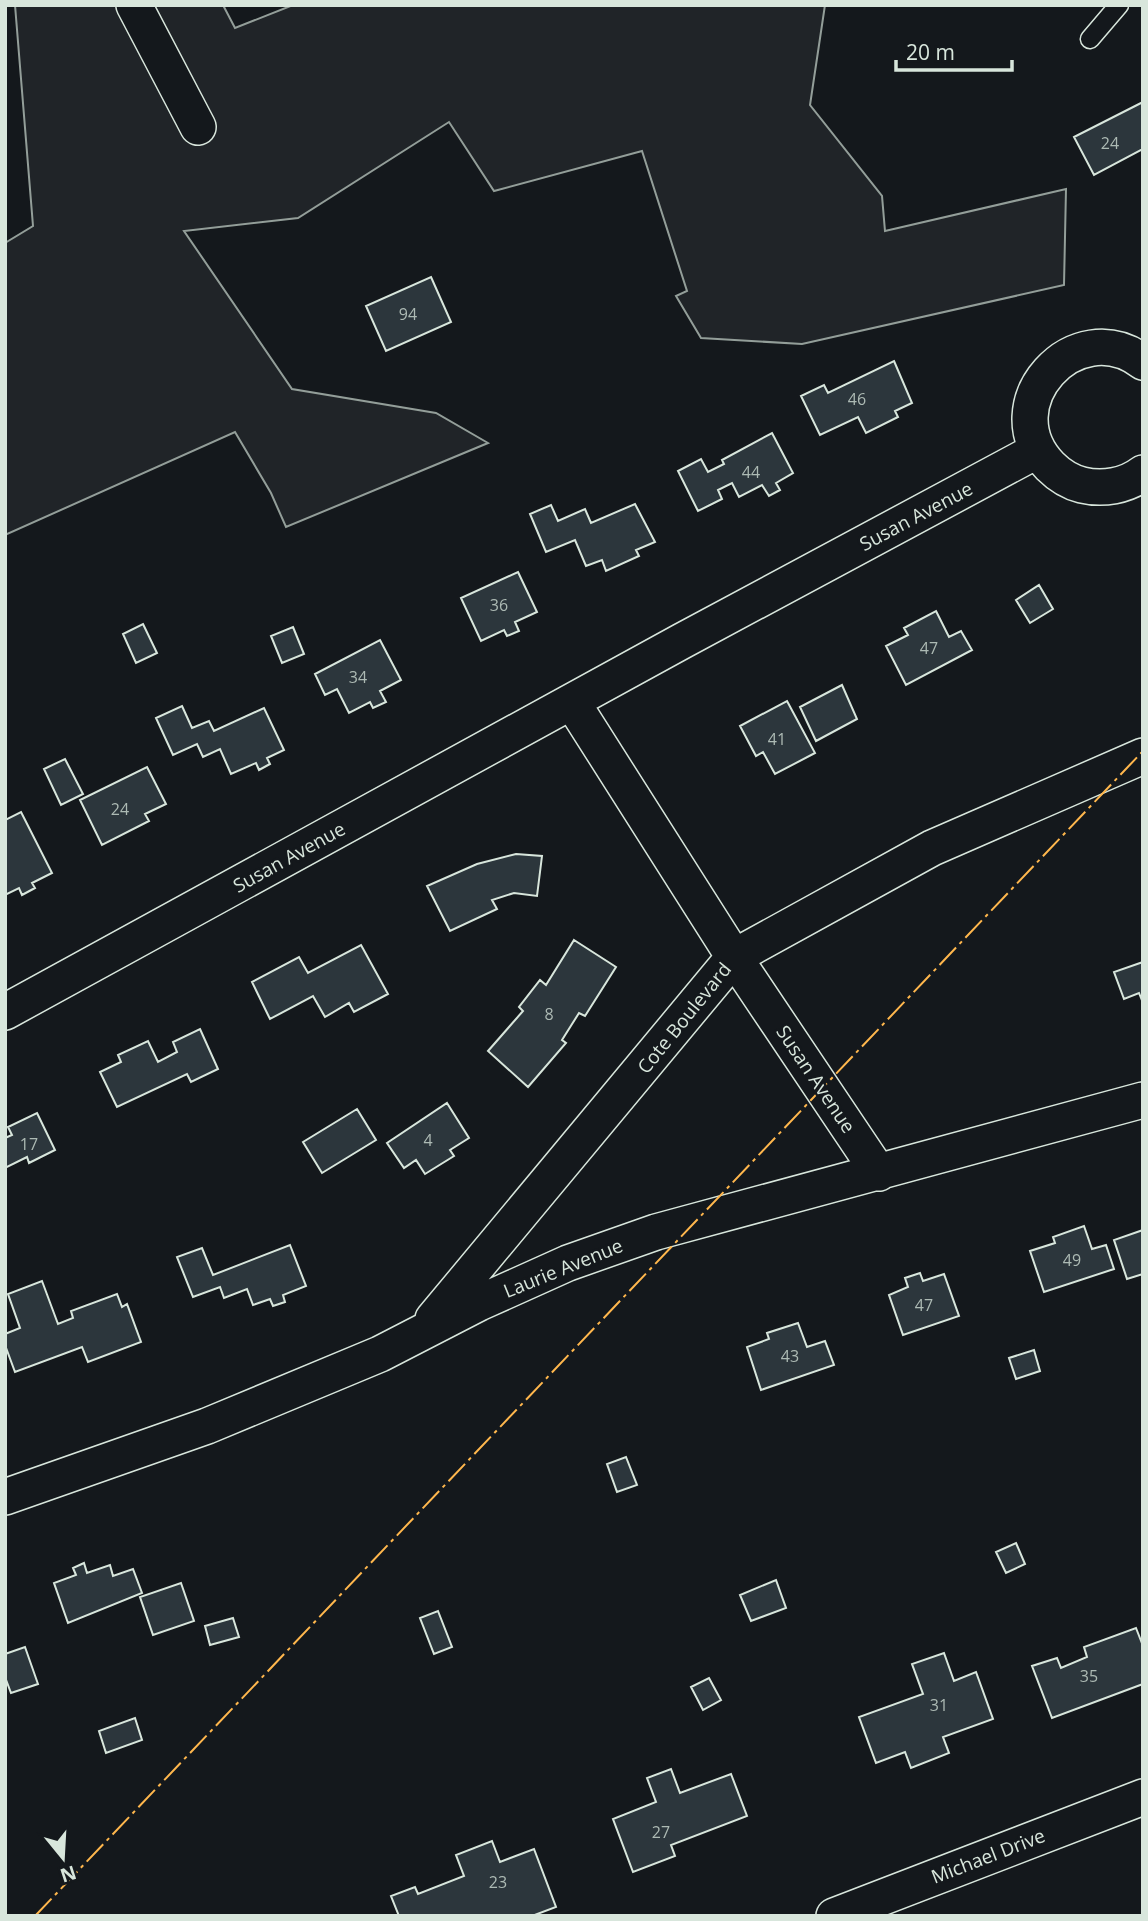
<svg xmlns="http://www.w3.org/2000/svg" width="1148" height="1921" viewBox="0 0 1148 1921" font-family="'Open Sans',sans-serif">
<style>
.green{fill:#202428;stroke:#939e99;stroke-width:2}
.building{fill:#2c363c;stroke:#d8e6dc;stroke-width:2}
.lines{fill:none;stroke-linecap:round;stroke-linejoin:round}
.service-casing{stroke:#d8e6dc;stroke-width:21}
.minor-casing{stroke:#d8e6dc;stroke-width:38}
.service{stroke:#14181c;stroke-width:18}
.minor{stroke:#14181c;stroke-width:35}
.power{stroke:#ffb74d;stroke-width:2;stroke-dasharray:24 5 3.5 5;stroke-linecap:butt}
.labels{text-anchor:middle;stroke-width:5;stroke-linejoin:round;paint-order:stroke}
.number-label{font-size:16px;fill:#adbab4}
.street-label{font-size:19px;fill:#d8e6dc;stroke:#14181c}
</style>
<rect width="100%" height="100%" fill="#14181c"/>
<path class="green" d="M15 5H223L235 28 293 5H825L810 105 882 196 885 231 1066 189 1064 285 802 344 701 338 676 296 687 291 642 151 494 191 449 122 298 218 184 231 292 389 436 413 488 443 286 527 271 493 235 432 5 535V243L33 226Z"/>
<path class="building" d="M1143 102V149L1094 175 1074 137Z
M431 277 451 322 386 351 366 306Z
M894 361 912 403 895 411 898 417 866 433 858 417 820 435 801 396 824 385 828 393Z
M772 433 793 473 776 483 780 490 769 496 762 485 739 497 732 483 718 490 722 499 698 511 678 471 701 459 708 472 724 464 722 460Z
M635 504 655 542 636 550 639 556 606 571 602 560 586 566 575 540 546 552 530 514 551 505 558 521 585 509 591 523Z
M518 572 537 612 515 622 519 631 507 636 504 630 481 641 461 598Z
M1039 585 1053 609 1030 623 1016 600Z
M936 611 949 637 961 631 972 650 906 685 886 646 908 635 904 628Z
M143 624 157 653 136 663 123 634Z
M293 627 304 654 282 663 271 636Z
M380 640 401 680 380 691 386 702 373 708 370 702 349 713 337 689 325 695 315 674Z
M842 685 857 719 816 741 800 707Z
M787 701 815 753 775 774 763 752 756 756 740 726Z
M182 706 192 728 209 721 214 731 264 708 284 750 267 758 270 764 259 770 256 763 231 774 220 749 203 757 197 744 173 755 156 718Z
M65 759 83 794 61 805 44 769Z
M147 767 166 804 145 814 149 821 102 845 80 800Z
M21 812 52 873 32 883 35 888 22 895 19 888 5 895V820Z
M516 854 542 856 537 896 514 893 492 900 497 909 450 931 427 886 477 864Z
M574 940 616 967 585 1016 579 1013 562 1040 566 1043 528 1087 488 1051 523 1011 519 1007 540 980 546 985Z
M361 945 388 994 354 1012 349 1003 325 1017 313 996 270 1019 252 982 299 957 308 973Z
M1143 962V1003L1139 993 1124 999 1114 972Z
M200 1029 218 1069 191 1082 187 1074 117 1107 100 1072 121 1062 118 1055 148 1041 158 1062 177 1052 173 1042Z
M447 1103 469 1138 450 1150 454 1156 425 1174 416 1160 404 1168 387 1143Z
M357 1109 376 1140 322 1173 303 1142Z
M37 1113 55 1150 29 1163 27 1157 5 1168V1138L12 1135 8 1127Z
M1084 1226 1092 1249 1106 1245 1114 1269 1044 1292 1030 1251 1055 1243 1053 1237Z
M1143 1230V1274L1127 1279 1114 1240Z
M290 1245 306 1286 283 1295 285 1302 273 1306 270 1299 253 1305 247 1289 224 1298 220 1287 193 1297 177 1257 202 1248 213 1275Z
M920 1273 923 1281 944 1274 959 1316 903 1335 889 1295 908 1287 905 1278Z
M42 1281 58 1324 73 1318 71 1311 117 1294 122 1307 127 1304 141 1342 88 1362 82 1347 15 1372 5 1345V1334L20 1328 8 1294Z
M798 1323 807 1347 825 1341 834 1365 761 1390 747 1347 769 1339 767 1333Z
M1034 1350 1040 1371 1016 1379 1009 1358Z
M626 1457 637 1485 617 1492 607 1464Z
M1016 1543 1025 1564 1006 1573 996 1552Z
M84 1563 87 1573 110 1565 113 1576 133 1569 142 1593 68 1623 54 1583 76 1575 73 1568Z
M776 1580 786 1608 751 1621 740 1595Z
M181 1583 194 1621 153 1635 140 1597Z
M438 1611 452 1647 434 1654 420 1618Z
M233 1618 239 1637 210 1645 205 1626Z
M1136 1628 1143 1646V1684L1052 1718 1032 1666 1057 1658 1061 1668 1087 1657 1084 1647Z
M25 1647 38 1684 11 1693 5 1677V1654Z
M944 1653 954 1681 976 1672 993 1719 943 1737 949 1753 911 1768 905 1752 876 1763 859 1717 923 1694 912 1664Z
M709 1678 721 1700 703 1710 691 1687Z
M135 1718 142 1740 106 1753 99 1731Z
M671 1769 680 1793 731 1774 747 1816 671 1845 675 1856 633 1872 613 1819 656 1802 647 1778Z
M492 1841 500 1862 534 1849 556 1907 532 1916H399L391 1896 415 1887 418 1894 464 1876 456 1855Z"/>
<g class="lines">
<g class="service-casing">
<path id="service" d="M1090 39 1119 5"/>
</g>
<g class="minor-casing">
<path id="minor" d="M134 5 198 127
M1143 362C1075 311 991 405 1050 466 1059 475 1070 482 1082 485 1103 490 1126 486 1143 473
M572 702 734 957 879 1173
M5 1012 682 641 1038 450
M433 1319 734 957 932 848 1143 756
M5 1497 207 1426 380 1354 479 1303 568 1263 656 1232 1143 1100
M834 1916 1143 1797"/>
</g>
<use href="#service" class="service"/>
<use href="#minor" class="minor"/>
<path class="power" d="M35 1916 1143 751"/>
</g>
<g class="labels">
<g class="number-label">
<text x="1110" y="149">24</text>
<text x="408" y="320">94</text>
<text x="857" y="405">46</text>
<text x="751" y="478">44</text>
<text x="499" y="611">36</text>
<text x="929" y="654">47</text>
<text x="358" y="683">34</text>
<text x="777" y="745">41</text>
<text x="120" y="815">24</text>
<text x="549" y="1020">8</text>
<text x="428" y="1146">4</text>
<text x="29" y="1150">17</text>
<text x="1072" y="1266">49</text>
<text x="924" y="1311">47</text>
<text x="790" y="1362">43</text>
<text x="1089" y="1682">35</text>
<text x="939" y="1711">31</text>
<text x="661" y="1838">27</text>
<text x="498" y="1888">23</text>
</g>
<g class="street-label">
<text transform="translate(916 516) rotate(-28)" y="7">Susan Avenue</text>
<text transform="translate(289 857) rotate(-29)" y="7">Susan Avenue</text>
<text transform="translate(684 1018) rotate(-51)" y="7">Cote Boulevard</text>
<text transform="translate(816 1079) rotate(56)" y="7">Susan Avenue</text>
<text transform="translate(563 1268) rotate(-22)" y="7">Laurie Avenue</text>
<text transform="translate(988 1856) rotate(-21)" y="7">Michael Drive</text>
</g>
</g>
<rect width="1148" height="1921" fill="none" stroke="#d8e6dc" stroke-width="14"/>
<g transform="translate(63 1858) rotate(162)" stroke="#14181c" stroke-width="5" paint-order="stroke">
<path d="M0-5L12 26L0 18L-12 26Z" fill="#d8e6dc"/>
<text y="-10" font-size="19" font-weight="bold" text-anchor="middle" fill="#d8e6dc">N</text>
</g>
<path d="M896 60v10h116v-10" fill="none" stroke="#d8e6dc" stroke-width="3.5"/>
<text x="906" y="60" font-size="21" fill="#d8e6dc" stroke="#14181c" stroke-width="5" paint-order="stroke">20 m</text>
</svg>
